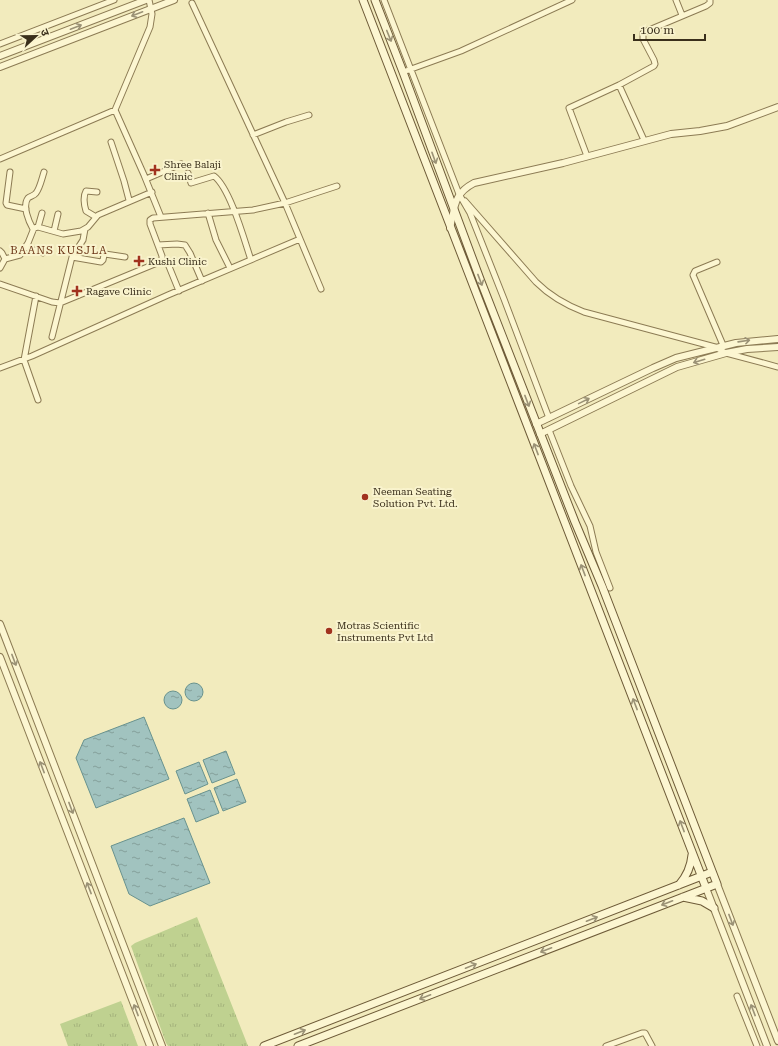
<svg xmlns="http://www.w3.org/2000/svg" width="778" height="1046" viewBox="0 0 778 1046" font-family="'Roboto Serif','Noto Sans Devanagari',serif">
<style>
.park{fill:url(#park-tufts)}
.water{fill:url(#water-ripples);stroke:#68928e}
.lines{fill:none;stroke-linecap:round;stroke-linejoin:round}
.minor-casing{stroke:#8c7b54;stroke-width:7}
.tertiary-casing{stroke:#8c7b54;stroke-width:8}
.secondary-casing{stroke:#6e5b38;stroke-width:9}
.minor{stroke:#fcf6d1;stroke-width:5}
.tertiary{stroke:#fcf6d1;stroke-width:6}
.secondary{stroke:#fcf6d1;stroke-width:7}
.oneway{stroke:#9b9276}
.poi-dot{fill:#a1321e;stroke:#f9f3cd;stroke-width:1.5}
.labels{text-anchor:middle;stroke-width:4;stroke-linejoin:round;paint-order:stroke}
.poi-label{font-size:10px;fill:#3a2f1b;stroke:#f9f3cd;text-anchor:start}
.neighbourhood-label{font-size:11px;letter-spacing:1px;fill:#6b3516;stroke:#f9f3cd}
</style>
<defs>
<pattern id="park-tufts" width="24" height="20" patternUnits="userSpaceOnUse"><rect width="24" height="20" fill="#bfd190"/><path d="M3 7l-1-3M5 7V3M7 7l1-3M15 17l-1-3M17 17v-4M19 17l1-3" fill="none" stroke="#a5b47c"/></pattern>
<pattern id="water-ripples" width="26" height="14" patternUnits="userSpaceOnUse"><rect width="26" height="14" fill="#a1c3bf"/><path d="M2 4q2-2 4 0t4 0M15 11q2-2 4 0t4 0" fill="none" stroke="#849f9a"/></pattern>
</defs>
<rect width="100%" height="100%" fill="#f2ebbd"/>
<path class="park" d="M197 917 248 1046H168L166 1043 131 946 135 943Z
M121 1001 138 1046H68L60 1024Z"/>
<path class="water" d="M185 692a9 9 0 1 1 18 0a9 9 0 1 1-18 0Z
M164 700a9 9 0 1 1 18 0a9 9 0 1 1-18 0Z
M144 717 169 779 96 808 76 758 84 740Z
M226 751 235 774 212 783 203 760Z
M199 762 208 784 185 794 176 771Z
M237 779 246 802 223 811 214 788Z
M210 790 219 813 196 822 187 799Z
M184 818 210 883 150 906 129 894 111 846Z"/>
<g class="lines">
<g class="minor-casing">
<path id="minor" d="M149 0 152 14 150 27 115 110 144 175 161 217
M384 0 459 194 470 213 504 299 549 418
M676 0 682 15
M192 3 285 203 321 289
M0 44 114 0
M403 72 461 51 572 0
M619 85 644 140
M253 135 286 122 309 115
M111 142 124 181 129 200
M587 156 569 108 619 85 654 66 655 64 654 60 643 39V33L649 30 706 6 710 3V0
M0 159 115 110
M10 172 6 203 7 205 26 209
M188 173 191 183 214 176C230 188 244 239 251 260
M146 179 181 164
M465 201 536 282C550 296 566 305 584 312L715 347 726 353 778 367
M208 213 216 240 230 268
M96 217 86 211C84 205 83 196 86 191L97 192
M38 227 42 213
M33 229C29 222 22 206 28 198 30 196 34 196 36 193 40 188 42 178 44 172
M54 231 58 214
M158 245 177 244 185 245 190 253 202 281
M25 247 43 253
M0 251 2 253 5 259
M72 257 101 262 103 260 104 255 105 254 125 257
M163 261H166L168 264 179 291
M717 262 695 271 693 275 723 345
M0 268 5 259 20 255 28 243 34 228 38 227 63 234 81 231 88 227 98 215 152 192
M0 284 52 302 60 303 162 261V256L150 224V220L153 218 253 210 285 203 337 186
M36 296 24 360 38 400
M52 337 72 257 83 240 85 229
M0 368 32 356 168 295 300 239
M549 430 571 486 590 526 596 552 610 588
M737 996 757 1046
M606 1046 642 1033H645L652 1046"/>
</g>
<g class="tertiary-casing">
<path id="tertiary" d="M0 56 146 0
M0 67 174 0
M450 228C455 207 453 194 474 183L563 163 671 134 700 131 727 126 778 107
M536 424 653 368 676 358 736 343 778 339
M540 434 677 367 726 353 747 349 778 347
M0 624 162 1046
M0 657 150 1046
M717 884 778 1041
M706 888 767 1046"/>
</g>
<g class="secondary-casing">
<path id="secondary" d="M363 0 706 888
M679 885C686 877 691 866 692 855
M683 897 702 901 714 908
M264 1046 712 872
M298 1046 717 884 602 586 575 522 480 279 403 72 375 0"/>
</g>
<use href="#minor" class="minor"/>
<use href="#tertiary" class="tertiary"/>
<use href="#secondary" class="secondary"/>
</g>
<defs><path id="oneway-shaft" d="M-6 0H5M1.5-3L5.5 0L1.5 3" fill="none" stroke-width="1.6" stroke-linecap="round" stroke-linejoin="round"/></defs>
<g class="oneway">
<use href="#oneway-shaft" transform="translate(137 14) rotate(159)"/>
<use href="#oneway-shaft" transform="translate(76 27) rotate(-21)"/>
<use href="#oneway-shaft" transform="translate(389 36) rotate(68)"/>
<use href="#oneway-shaft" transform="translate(434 158) rotate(70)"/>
<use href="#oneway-shaft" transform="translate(480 280) rotate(69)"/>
<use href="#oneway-shaft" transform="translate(744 341) rotate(-8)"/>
<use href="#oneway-shaft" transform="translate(699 361) rotate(163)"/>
<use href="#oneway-shaft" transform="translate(527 401) rotate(69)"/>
<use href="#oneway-shaft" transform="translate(584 401) rotate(-26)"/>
<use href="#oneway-shaft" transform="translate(536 449) rotate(-111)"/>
<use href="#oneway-shaft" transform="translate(583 570) rotate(-111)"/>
<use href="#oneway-shaft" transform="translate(14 660) rotate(69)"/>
<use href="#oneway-shaft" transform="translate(635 704) rotate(-111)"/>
<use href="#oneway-shaft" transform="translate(42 767) rotate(-111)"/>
<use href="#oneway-shaft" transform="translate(71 808) rotate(69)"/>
<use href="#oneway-shaft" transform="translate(682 826) rotate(-111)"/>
<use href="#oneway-shaft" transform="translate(89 888) rotate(-111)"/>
<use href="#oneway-shaft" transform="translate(667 903) rotate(159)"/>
<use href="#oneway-shaft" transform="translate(592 919) rotate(-21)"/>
<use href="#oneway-shaft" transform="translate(731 920) rotate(69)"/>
<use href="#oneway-shaft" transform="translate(546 950) rotate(159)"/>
<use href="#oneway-shaft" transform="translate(471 966) rotate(-22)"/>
<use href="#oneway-shaft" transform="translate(425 997) rotate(159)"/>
<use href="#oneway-shaft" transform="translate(136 1010) rotate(-111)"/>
<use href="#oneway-shaft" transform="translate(753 1010) rotate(-111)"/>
<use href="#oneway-shaft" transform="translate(300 1032) rotate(-21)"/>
</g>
<g class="poi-dot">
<path d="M153 164h4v4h4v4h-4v4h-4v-4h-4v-4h4z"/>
<path d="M137 255h4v4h4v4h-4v4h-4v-4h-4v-4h4z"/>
<path d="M75 285h4v4h4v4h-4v4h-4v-4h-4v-4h4z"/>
<circle cx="365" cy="497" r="4"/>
<circle cx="329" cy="631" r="4"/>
</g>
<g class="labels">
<g class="poi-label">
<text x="164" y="168">Shree Balaji<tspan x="164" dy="12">Clinic</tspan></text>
<text x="148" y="265">Kushi Clinic</text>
<text x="86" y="295">Ragave Clinic</text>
<text x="373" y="495">Neeman Seating<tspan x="373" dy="12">Solution Pvt. Ltd.</tspan></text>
<text x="337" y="629">Motras Scientific<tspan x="337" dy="12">Instruments Pvt Ltd</tspan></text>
</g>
<g class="neighbourhood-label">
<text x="59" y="254">BAANS KUSJLA</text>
</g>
</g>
<g transform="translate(36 36) rotate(68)" stroke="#f9f3cd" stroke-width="3" paint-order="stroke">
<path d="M0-3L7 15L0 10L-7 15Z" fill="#3a2f1b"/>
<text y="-6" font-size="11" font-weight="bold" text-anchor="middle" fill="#3a2f1b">उ</text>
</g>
<path d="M634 34v6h71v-6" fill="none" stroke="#3a2f1b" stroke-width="2"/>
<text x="640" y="34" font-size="12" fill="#3a2f1b" stroke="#f9f3cd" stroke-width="3" paint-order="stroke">100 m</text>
</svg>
